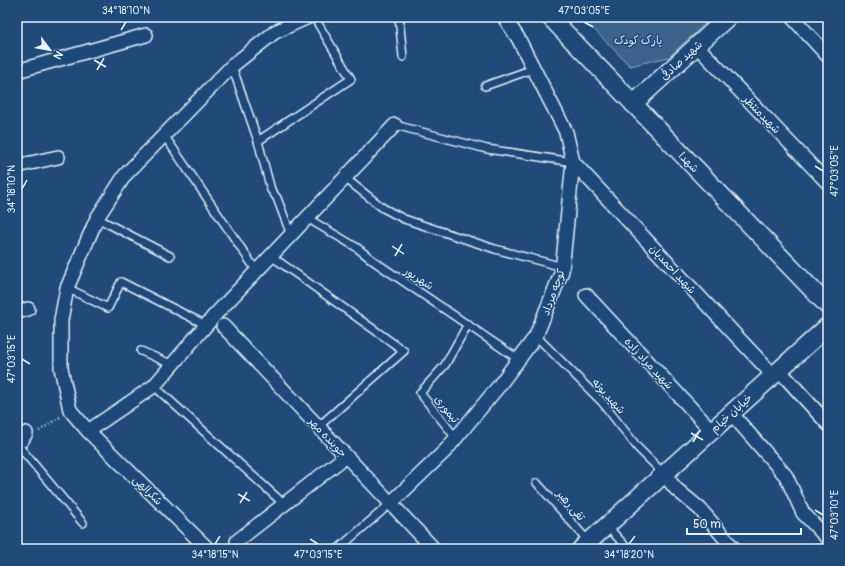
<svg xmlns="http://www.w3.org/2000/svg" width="845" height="566" viewBox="0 0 845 566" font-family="Pangolin,'Playpen Sans Arabic',sans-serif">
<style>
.green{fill:#3c628c;stroke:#92aac2}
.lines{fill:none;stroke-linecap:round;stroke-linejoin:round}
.service-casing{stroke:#e8f1f8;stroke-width:10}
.minor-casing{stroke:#e8f1f8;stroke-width:16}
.tertiary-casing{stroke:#e8f1f8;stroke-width:20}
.path{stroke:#e8f1f8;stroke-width:2.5;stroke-dasharray:1 3;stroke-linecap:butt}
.service{stroke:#1f4a7a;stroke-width:7}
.minor{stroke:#1f4a7a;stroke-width:13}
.tertiary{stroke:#1f4a7a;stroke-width:17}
.ticks{fill:none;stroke:#e8f1f8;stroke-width:1.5}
.labels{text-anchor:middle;stroke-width:3;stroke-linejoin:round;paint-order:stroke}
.park-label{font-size:11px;fill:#d7e3ed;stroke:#1f4a7a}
.street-label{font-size:11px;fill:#e8f1f8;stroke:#1f4a7a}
.neatline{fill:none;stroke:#e8f1f8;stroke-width:1.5}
.ticks-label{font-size:10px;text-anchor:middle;fill:#e8f1f8}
</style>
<rect width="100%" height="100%" fill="#1f4a7a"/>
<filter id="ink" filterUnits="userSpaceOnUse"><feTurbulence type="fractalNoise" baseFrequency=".025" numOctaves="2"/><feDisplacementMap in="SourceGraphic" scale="8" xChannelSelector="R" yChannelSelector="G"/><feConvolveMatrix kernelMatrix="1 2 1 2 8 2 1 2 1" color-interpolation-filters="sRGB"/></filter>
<g filter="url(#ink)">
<path class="green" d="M582 17H712L669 57 630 66Z"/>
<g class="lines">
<g class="service-casing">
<path id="service" d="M399 17 403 57
M232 66 258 141 271 190 277 198 291 235
M485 86 533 69
M395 125 487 149 573 162
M164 135 256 270
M258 141 351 79 314 17
M345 178 383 208 404 219 495 249 563 267
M97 218 170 256
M307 218 356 247 375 262 518 359
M271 256 404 351 318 427
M67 288 108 308 121 282 206 325
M536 336 602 402 638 448 664 474
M141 351 173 365
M154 386 285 505
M456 438 420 393 445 365 468 324
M17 444 83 523
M537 483 589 542
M607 526 628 549
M338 549 391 503"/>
</g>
<g class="minor-casing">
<path id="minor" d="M792 17 828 56
M697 46 828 183
M17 71 146 35
M573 162 773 375
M17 166 58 157
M586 295 712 431
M17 312 28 309
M223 326 434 549
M779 370 828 424
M731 413 786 476 803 513 828 539
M88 431 154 386 214 316 395 125
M17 442 22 440 26 433
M664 474 676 489 700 509 734 549
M391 503 446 450 498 387 536 336 562 271 573 162 566 132 518 38 504 17
M237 541 346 456
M208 549 88 431 70 410 61 368V320L67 288 97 218 125 175 232 66 275 32 308 17"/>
</g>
<g class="tertiary-casing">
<path id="tertiary" d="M550 17 828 306
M633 104 728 17
M581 549 828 326"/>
</g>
<path class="path" d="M39 431 60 417"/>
<use href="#service" class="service"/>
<use href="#minor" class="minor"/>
<use href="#tertiary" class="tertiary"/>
</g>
</g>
<path class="ticks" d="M584 22 593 27M121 30 126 22M94 60 106 67M97 70 104 58M815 166 823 171M22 189 27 180M392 246 404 254M395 256 402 244M22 359 30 364M691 433 703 440M693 442 700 430M238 494 250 501M240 503 247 492M815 510 823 515M310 539 318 544M215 544 220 536M629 544 635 536"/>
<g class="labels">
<g class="park-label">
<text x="638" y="44">پارک کودک</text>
</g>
<g class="street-label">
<text transform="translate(681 60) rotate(-43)" y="4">شهید صادقی</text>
<text transform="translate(762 114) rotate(46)" y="4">شهیدمنتظر</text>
<text transform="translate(689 162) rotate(46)" y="4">شهدا</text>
<text transform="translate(673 269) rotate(47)" y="4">شهید احمدیان</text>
<text transform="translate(419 278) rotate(32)" y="4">شهریور</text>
<text transform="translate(553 292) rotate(-70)" y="4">کوچه مرداد</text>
<text transform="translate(649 363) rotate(47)" y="4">شهید مراد زاده</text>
<text transform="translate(609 396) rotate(48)" y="4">شهید بوته</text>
<text transform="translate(447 409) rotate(51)" y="4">تیموری</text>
<text transform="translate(731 413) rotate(-42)" y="4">خیابان خیام</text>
<text transform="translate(328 437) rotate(47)" y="4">جوینده مهر</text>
<text transform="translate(148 490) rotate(45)" y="4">شکرالهی</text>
<text transform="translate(571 505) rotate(49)" y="4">تقی رهبر</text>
</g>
</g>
<rect width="845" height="566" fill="none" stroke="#1f4a7a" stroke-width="44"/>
<g transform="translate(50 50) rotate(122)" stroke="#1f4a7a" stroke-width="3" paint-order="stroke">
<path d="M0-3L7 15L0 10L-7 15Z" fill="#e8f1f8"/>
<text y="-6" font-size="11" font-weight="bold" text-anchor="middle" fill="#e8f1f8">N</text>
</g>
<path d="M687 528v6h114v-6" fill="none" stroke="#e8f1f8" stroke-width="2"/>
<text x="693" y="528" font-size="12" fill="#e8f1f8" stroke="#1f4a7a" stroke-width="3" paint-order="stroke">50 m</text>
<rect x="22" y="22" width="801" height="522" class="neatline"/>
<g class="ticks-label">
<text x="126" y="14">34°18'10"N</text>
<text x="584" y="14">47°03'05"E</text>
<text transform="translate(834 171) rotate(-90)" y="4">47°03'05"E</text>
<text transform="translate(11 189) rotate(-90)" y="4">34°18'10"N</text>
<text transform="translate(11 359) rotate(-90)" y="4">47°03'15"E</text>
<text transform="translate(834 515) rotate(-90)" y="4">47°03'10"E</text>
<text x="215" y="558">34°18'15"N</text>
<text x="318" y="558">47°03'15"E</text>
<text x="629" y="558">34°18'20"N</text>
</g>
</svg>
